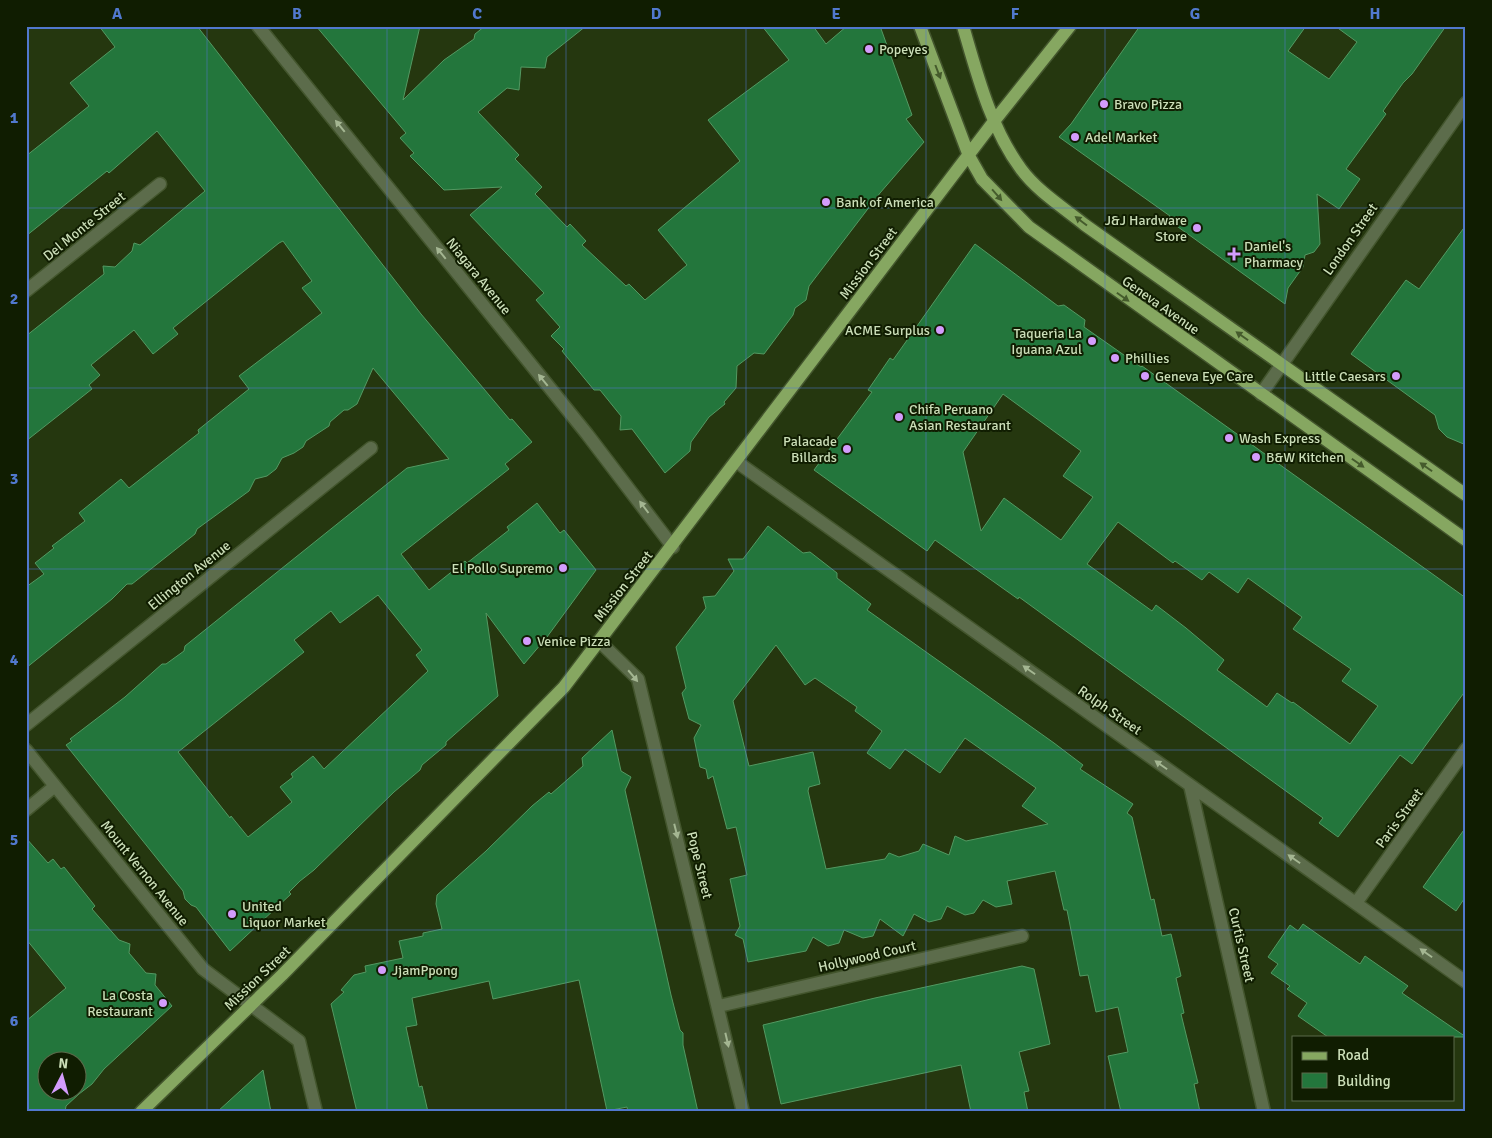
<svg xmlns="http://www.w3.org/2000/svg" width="1492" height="1138" viewBox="0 0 1492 1138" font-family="Signika,sans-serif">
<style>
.building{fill:#23763c;stroke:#539962;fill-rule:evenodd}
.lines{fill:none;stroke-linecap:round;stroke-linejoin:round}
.minor-casing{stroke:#43552d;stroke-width:15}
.major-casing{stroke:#43552d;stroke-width:15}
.minor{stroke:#5c6c4b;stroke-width:12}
.major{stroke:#86a761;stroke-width:12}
.oneway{fill:#455b2c}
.oneway2{fill:#a4b692}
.grid{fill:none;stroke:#5179ce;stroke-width:1;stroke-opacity:0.55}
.poi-dot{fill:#d39cfc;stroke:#101d01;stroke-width:2}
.labels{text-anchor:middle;stroke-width:4;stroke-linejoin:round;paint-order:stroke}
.poi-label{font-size:14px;fill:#cbdeb8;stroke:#101d01;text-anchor:start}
.street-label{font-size:14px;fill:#cbdeb8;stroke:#101d01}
.neatline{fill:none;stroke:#5179ce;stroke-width:2}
.grid-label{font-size:16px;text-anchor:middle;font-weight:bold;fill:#5179ce}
</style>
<rect width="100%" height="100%" fill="#25370f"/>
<path class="building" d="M99 26H197L421 314 510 420 512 419 532 442 505 464 509 469 401 554 429 590 465 561 467 563 509 530 507 527 537 503 560 533 564 530 596 570 547 637 524 664 486 613 498 696 446 742V745L422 765 420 770 394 792 314 870 300 881 289 892 291 894 230 951 196 907 191 905 185 899 183 891 66 745 72 741 70 739 125 697 162 664H166L184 651 185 646 407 468 449 459 373 368 357 404 348 410H344L330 422 329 426 306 441 303 447 294 453 282 458 276 469 267 476 255 479 249 491 197 529 195 534 132 584H127L112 599 26 668V587L44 574 35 563 54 548 52 546 85 521 79 513 121 479 129 488 199 433 198 430 249 389 239 376 322 313 302 288 312 281 283 241 279 243 173 328 178 334 153 354 134 330 91 365 100 375 89 385 92 389 26 441V336L104 274 103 266 115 267 132 251 134 243 140 245 205 191 157 131 109 173 107 171 26 236V156L89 106 70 83 115 47ZM378 595 422 650 416 655 428 671 324 769 313 756 291 774 293 777 280 787 292 802 248 837 231 816 230 818 178 752 304 652 294 640 331 611 340 623Z
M316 26H420L403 100 444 60 474 39 475 34 485 26H586L547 57 545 68 521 67 519 90 507 88 478 112 519 155 515 159 542 187 535 194 567 227 570 224 586 241 582 245 626 286 629 284 645 300 687 265 658 230 740 161 708 120 789 60 762 26H813L826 44 847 26H880L912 115 906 119 924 142 880 193 809 286 806 300 795 308 793 315 764 354 754 353 737 366 736 388 724 402 725 404 709 417 691 442 690 451 665 473 632 429 620 430 621 416 600 390H594L562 351 564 349 551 336 560 327 536 300 544 293 470 215 502 187 444 190 410 156 414 153 400 138 406 133Z
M1140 26H1306L1288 51 1329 79 1357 42 1335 26H1446L1412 74 1403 83 1383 111 1386 114 1346 169 1360 179 1339 209 1317 194 1320 244 1314 252 1305 255 1303 267 1288 288 1285 304 1167 219 1170 216 1059 137 1071 124Z
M1466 225V445L1447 437 1439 429 1435 415 1351 354 1406 280 1419 289Z
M975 244 1058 306 1064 305 1085 320 1084 327 1141 367 1142 366 1466 598V690L1412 764 1400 755 1338 837 1319 823 1323 818 1019 597 1018 599 935 540 927 551 814 470 872 392 868 390 890 358 893 360ZM1003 394 1081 451 1063 476 1093 497 1061 540 1004 498 981 531 963 452ZM1118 522 1173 563 1175 561 1202 580 1209 572 1238 593 1248 578 1302 617 1293 629 1351 669 1342 681 1378 706 1350 744 1293 702 1292 703 1277 693 1267 707 1217 670 1224 660 1186 628 1156 605 1152 611 1087 564Z
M768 526 803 553 810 552 837 573V578L871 604 867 610 1054 743 1083 765 1080 769 1133 804 1127 813 1132 817 1151 900 1154 899 1162 936 1171 934 1181 976 1176 978 1184 1013 1181 1014 1198 1083 1194 1084 1200 1112H1121L1108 1056 1128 1052 1118 1007 1096 1012 1088 975 1080 976 1067 910H1064L1055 871 1007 881 1012 904 996 907 983 900 974 913 965 915 947 906 941 919 929 922 914 914 903 936 880 919 873 936 863 938 844 930 839 943 828 946 813 937 806 951 748 962 743 939 735 935 740 926 730 879 747 875 736 827 727 829 713 776 708 779 706 769 700 767 694 738 701 725 689 719 682 693 686 688 676 647 706 608 703 597 715 596 734 571 728 559H743ZM776 645 805 685 815 678 857 707 855 711 882 731 867 753 890 769 905 749 940 773 965 738 1036 788 1022 806 1048 824 966 841 955 836 949 855 923 844 919 851 899 857 889 853 885 859 826 869 808 791 809 787 820 784 813 752 749 766 733 701Z
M612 730 621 771 631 777 625 790 671 995 680 1030 683 1033V1045L698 1112H628L627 1107 607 1111 579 980 493 999 489 981 412 998 417 1025 406 1027 419 1087 422 1086 428 1112H357L331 1004 344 992 341 990 354 975 366 972 365 966 403 958 399 941 423 936V933L442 929 436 904 437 895 486 851 532 806 549 792 551 794 583 766 582 758Z
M1466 827V896L1456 911 1423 887Z
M26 838 48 863 53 859 61 869 64 867 95 906 92 909 119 940 130 944 129 953 146 973 156 974 155 985 172 1006 104 1069 92 1084 79 1094 66 1106 65 1112H26V1021L66 988 26 939ZM48 1060H78V1090H48Z
M1303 924 1360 964 1365 956 1408 986 1402 993 1466 1037H1328L1298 1016 1307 1003 1287 989 1290 986 1271 973 1278 964 1268 957 1290 925 1298 931Z
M1022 966 1034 969 1050 1044 1019 1052 1029 1091 1024 1092 1028 1112H971L961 1065 781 1104 763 1025 875 998Z
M263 1070 271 1112H217Z"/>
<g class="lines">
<g class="minor-casing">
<path id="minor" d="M258 26 587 434 673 547
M26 291 160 184
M1261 394 1466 103
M737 462 1466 982
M599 641 638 679 743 1112
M26 725 371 448
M26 750 203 969 299 1041 316 1112
M1190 785 1264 1112
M26 810 55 786
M1356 903 1466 749
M719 1006 1022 936"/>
</g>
<g class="major-casing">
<path id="major" d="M920 26 969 156 982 179 1029 227 1466 540
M963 26C977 74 991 129 1021 169 1037 191 1064 208 1085 225L1466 495
M141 1112 282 975 564 687 995 120 1070 26"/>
</g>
<use href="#minor" class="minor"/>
<use href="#major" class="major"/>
</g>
<defs><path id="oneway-solid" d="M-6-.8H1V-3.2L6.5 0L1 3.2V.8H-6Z" transform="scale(1.25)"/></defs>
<g class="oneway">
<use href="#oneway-solid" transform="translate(938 72) rotate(69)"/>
<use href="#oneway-solid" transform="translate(997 195) rotate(49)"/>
<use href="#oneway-solid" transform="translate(1081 221) rotate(-143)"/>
<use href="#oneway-solid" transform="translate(1123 297) rotate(35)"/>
<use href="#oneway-solid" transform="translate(1242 336) rotate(-145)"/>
<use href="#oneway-solid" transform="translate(1358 463) rotate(35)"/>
<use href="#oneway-solid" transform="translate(1426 467) rotate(-145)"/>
</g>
<g class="oneway2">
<use href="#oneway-solid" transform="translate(340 126) rotate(-129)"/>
<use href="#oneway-solid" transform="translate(441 253) rotate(-129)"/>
<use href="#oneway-solid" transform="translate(543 380) rotate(-129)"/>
<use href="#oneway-solid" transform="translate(644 507) rotate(-127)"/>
<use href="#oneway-solid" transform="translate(1029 670) rotate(-145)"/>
<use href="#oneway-solid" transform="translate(633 676) rotate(50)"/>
<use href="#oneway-solid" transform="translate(1161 765) rotate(-145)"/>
<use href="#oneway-solid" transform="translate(676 831) rotate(76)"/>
<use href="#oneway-solid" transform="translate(1294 859) rotate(-145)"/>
<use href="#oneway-solid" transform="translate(1426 953) rotate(-145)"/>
<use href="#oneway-solid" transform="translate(727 1040) rotate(77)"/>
</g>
<path class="grid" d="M207 26V1112M387 26V1112M566 26V1112M746 26V1112M926 26V1112M1105 26V1112M1285 26V1112M26 208H1466M26 388H1466M26 569H1466M26 750H1466M26 930H1466"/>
<g class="poi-dot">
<circle cx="869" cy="49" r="5"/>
<circle cx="1104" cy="104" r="5"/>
<circle cx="1075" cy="137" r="5"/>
<circle cx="826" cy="202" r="5"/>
<circle cx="1197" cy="228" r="5"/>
<path d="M1231.5 246.5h5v5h5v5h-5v5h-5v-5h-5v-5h5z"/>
<circle cx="940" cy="330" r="5"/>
<circle cx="1092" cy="341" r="5"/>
<circle cx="1115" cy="358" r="5"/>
<circle cx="1145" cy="376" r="5"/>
<circle cx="1396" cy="376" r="5"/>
<circle cx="899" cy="417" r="5"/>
<circle cx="1229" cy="438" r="5"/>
<circle cx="847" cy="449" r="5"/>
<circle cx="1256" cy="457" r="5"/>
<circle cx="563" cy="568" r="5"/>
<circle cx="527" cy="641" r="5"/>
<circle cx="232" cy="914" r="5"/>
<circle cx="382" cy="970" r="5"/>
<circle cx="163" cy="1003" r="5"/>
</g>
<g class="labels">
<g class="poi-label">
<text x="879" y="54">Popeyes</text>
<text x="1114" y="109">Bravo Pizza</text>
<text x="1085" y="142">Adel Market</text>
<text x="836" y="207">Bank of America</text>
<text x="1187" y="225" text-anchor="end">J&amp;J Hardware<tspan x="1187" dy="16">Store</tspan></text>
<text x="1244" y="251">Daniel's<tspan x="1244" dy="16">Pharmacy</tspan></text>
<text x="930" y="335" text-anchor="end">ACME Surplus</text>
<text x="1082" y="338" text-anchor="end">Taqueria La<tspan x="1082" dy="16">Iguana Azul</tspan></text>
<text x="1125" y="363">Phillies</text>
<text x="1155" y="381">Geneva Eye Care</text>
<text x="1386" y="381" text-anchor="end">Little Caesars</text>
<text x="909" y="414">Chifa Peruano<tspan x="909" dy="16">Asian Restaurant</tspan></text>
<text x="1239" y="443">Wash Express</text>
<text x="837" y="446" text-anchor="end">Palacade<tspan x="837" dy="16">Billards</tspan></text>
<text x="1266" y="462">B&amp;W Kitchen</text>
<text x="553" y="573" text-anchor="end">El Pollo Supremo</text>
<text x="537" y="646">Venice Pizza</text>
<text x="242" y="911">United<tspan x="242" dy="16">Liquor Market</tspan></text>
<text x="392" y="975">JjamPpong</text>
<text x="153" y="1000" text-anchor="end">La Costa<tspan x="153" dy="16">Restaurant</tspan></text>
</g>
<g class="street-label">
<text transform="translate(84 226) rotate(-39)" y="5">Del Monte Street</text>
<text transform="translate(1350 239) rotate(-55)" y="5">London Street</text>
<text transform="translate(868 263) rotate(-53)" y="5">Mission Street</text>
<text transform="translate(479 276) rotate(51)" y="5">Niagara Avenue</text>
<text transform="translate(1161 305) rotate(35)" y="5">Geneva Avenue</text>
<text transform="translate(189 575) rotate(-39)" y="5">Ellington Avenue</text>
<text transform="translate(623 586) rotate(-52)" y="5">Mission Street</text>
<text transform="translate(1110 710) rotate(35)" y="5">Rolph Street</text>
<text transform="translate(1399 818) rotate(-54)" y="5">Paris Street</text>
<text transform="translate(700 865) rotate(76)" y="5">Pope Street</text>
<text transform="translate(145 873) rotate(51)" y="5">Mount Vernon Avenue</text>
<text transform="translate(1242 945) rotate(77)" y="5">Curtis Street</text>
<text transform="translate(867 956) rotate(-13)" y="5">Hollywood Court</text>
<text transform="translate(257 978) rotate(-44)" y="5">Mission Street</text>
</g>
</g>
<rect width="1492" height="1138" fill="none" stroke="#101d01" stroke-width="55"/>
<rect x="1292" y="1036" width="162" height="65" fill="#101d01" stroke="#5b6a4a"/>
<rect x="1302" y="1052" width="25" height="8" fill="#86a761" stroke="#5b6a4a"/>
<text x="1337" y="1060" font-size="15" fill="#cbdeb8">Road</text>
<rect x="1302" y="1073" width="25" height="15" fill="#23763c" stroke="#5b6a4a"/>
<text x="1337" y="1086" font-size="15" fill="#cbdeb8">Building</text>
<g transform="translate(62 1076) rotate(6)"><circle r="24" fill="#101d01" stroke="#5b6a4a"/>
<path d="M0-4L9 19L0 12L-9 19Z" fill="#d39cfc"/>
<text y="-8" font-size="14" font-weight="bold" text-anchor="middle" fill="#cbdeb8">N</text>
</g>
<rect x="28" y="28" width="1436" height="1082" class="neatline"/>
<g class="grid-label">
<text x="117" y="19">A</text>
<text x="297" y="19">B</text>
<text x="477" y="19">C</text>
<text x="656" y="19">D</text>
<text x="836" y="19">E</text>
<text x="1015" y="19">F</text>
<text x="1195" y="19">G</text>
<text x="1375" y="19">H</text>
<text x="14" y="123">1</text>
<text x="14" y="304">2</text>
<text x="14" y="484">3</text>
<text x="14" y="665">4</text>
<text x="14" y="845">5</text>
<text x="14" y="1026">6</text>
</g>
</svg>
